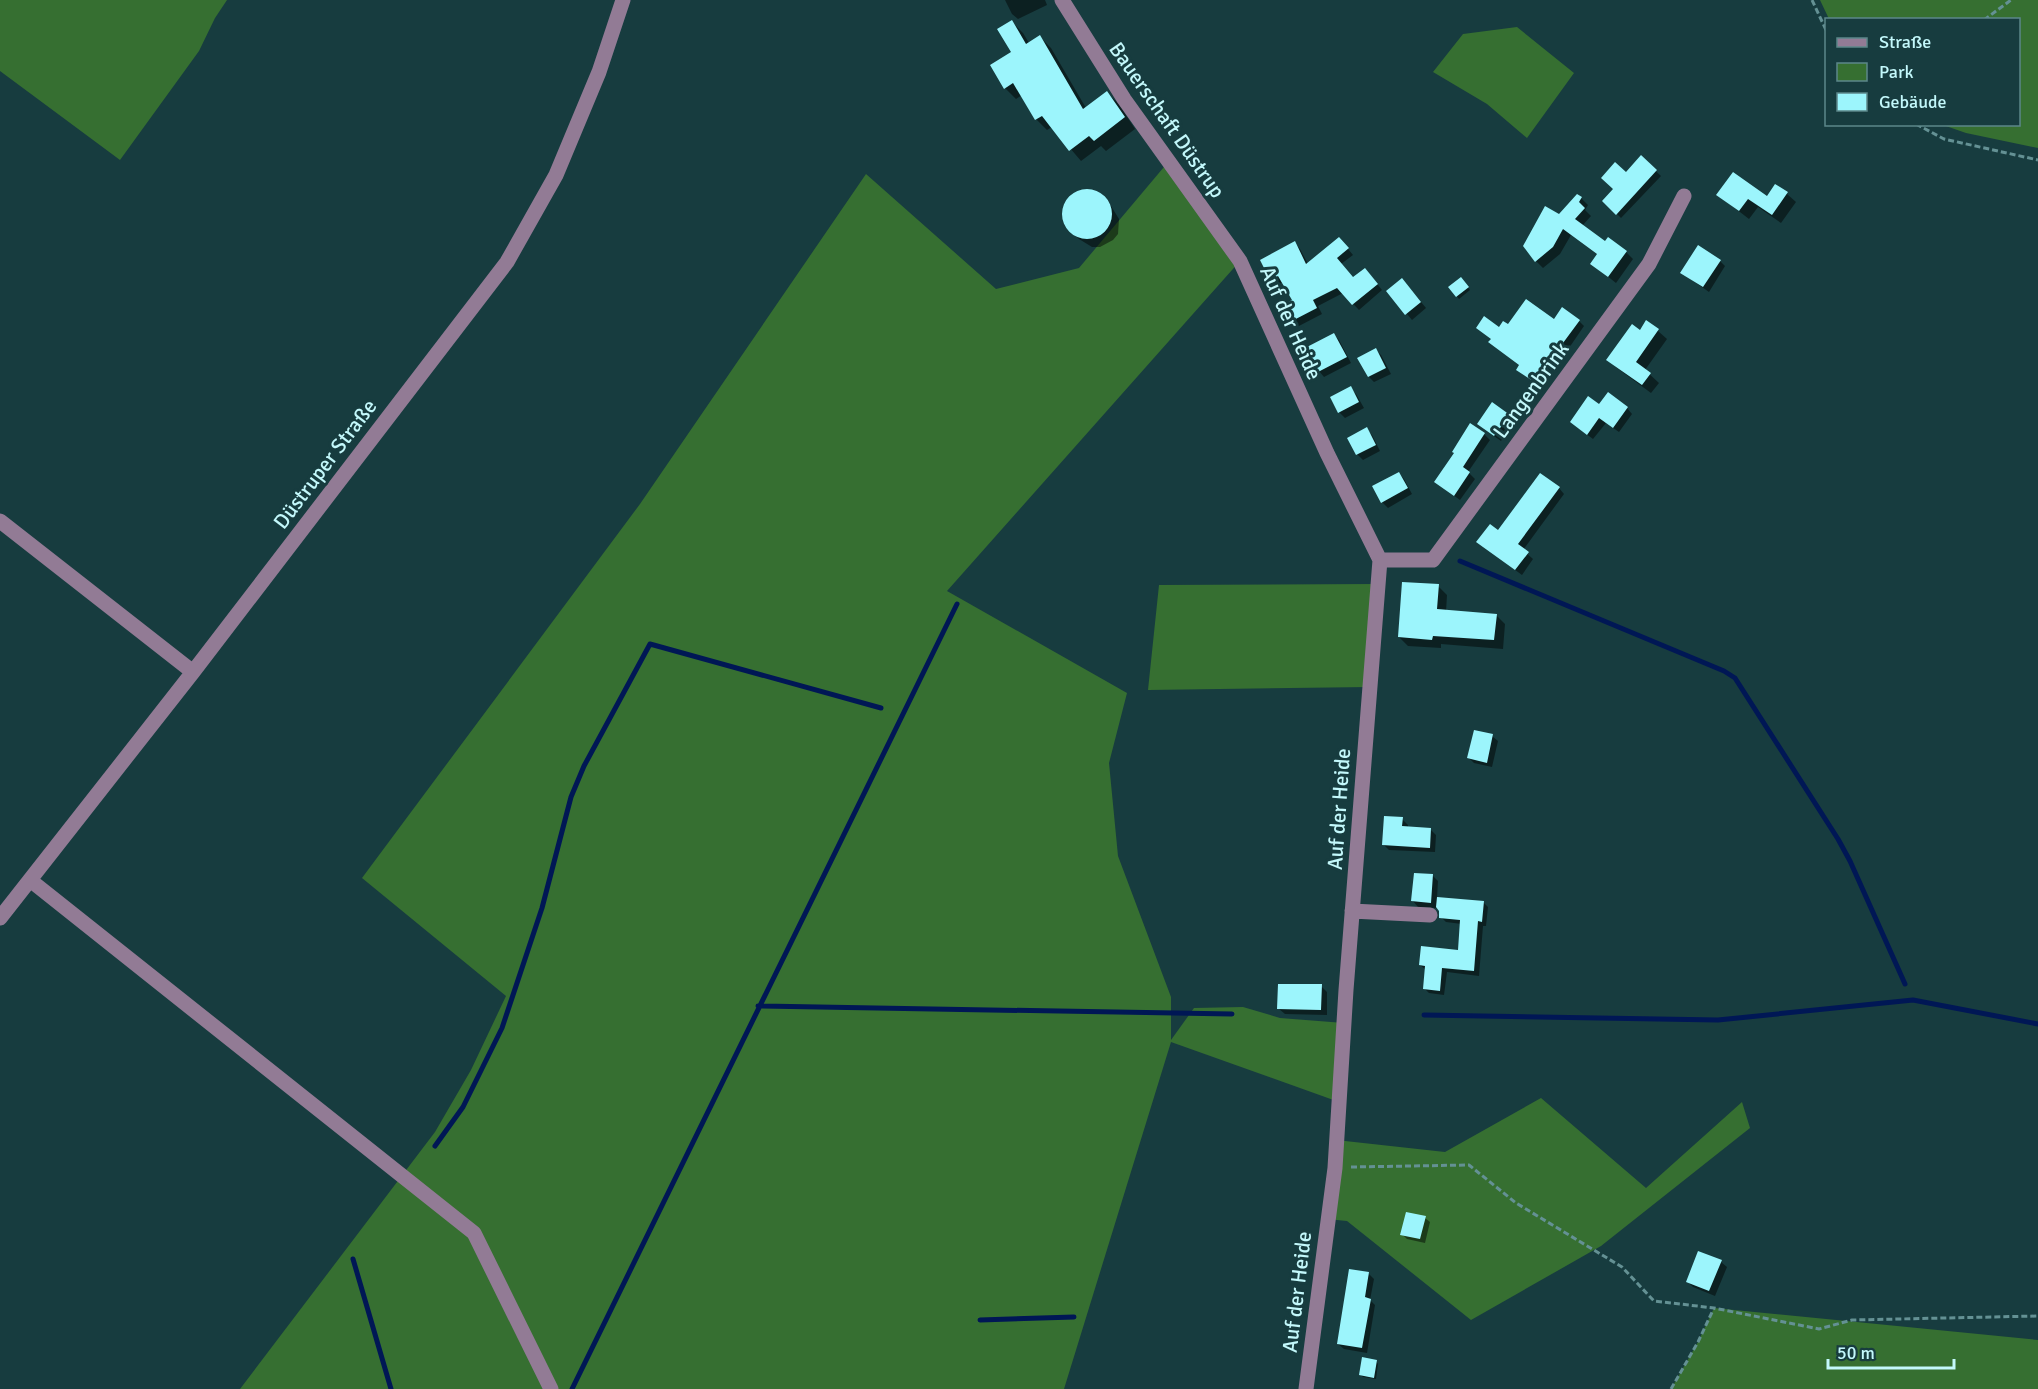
<svg xmlns="http://www.w3.org/2000/svg" width="2038" height="1389" viewBox="0 0 2038 1389" font-family="Signika,sans-serif">
<style>
.green{fill:#366f31}
.shadow{fill:#0007}
.lines{fill:none;stroke-linecap:round;stroke-linejoin:round}
.stream{stroke:#001755;stroke-width:5}
.building{fill:#9cf5fc}
.path{stroke:#649194;stroke-width:3;stroke-dasharray:6 3;stroke-linecap:butt}
.minor{stroke:#927b95;stroke-width:15}
.labels{text-anchor:middle;stroke-width:6;stroke-linejoin:round;paint-order:stroke}
.street-label{font-size:21px;fill:#c3f8fb;stroke:#173c3f}
</style>
<rect width="100%" height="100%" fill="#173c3f"/>
<path class="green" d="M0 0H227L215 18 199 51 120 160 0 71Z
M1820 0H2038V148L1966 133 1943 125 2018 124V20L1829 19Z
M1517 27 1574 73 1527 138 1487 104 1433 72 1463 34Z
M1169 161 1240 261 947 591 1127 693 1109 763 1118 856 1171 997V1040L1194 1008 1243 1007 1280 1018 1344 1023 1339 1102 1171 1042 1064 1389H240L435 1132 471 1070 506 996 362 878 640 504 866 174 996 289 1079 268Z
M1378 584 1370 687 1148 690 1159 585Z
M1541 1098 1646 1188 1742 1102 1750 1128 1601 1246 1471 1320 1347 1221 1327 1219 1336 1140 1445 1152Z
M1714 1308 2038 1340V1389H1671L1698 1342Z"/>
<path class="shadow" d="M1005 0H1045L1047 5 1018 19 1012 14Z
M1012 22 1023 33 1029 43 1040 37 1051 48 1086 108 1107 93 1118 103 1135 129 1106 151 1101 146 1081 161 1052 127 1047 130 1036 119 1022 95 1016 99 1005 88 1013 53Z
M1641 157 1661 176 1621 218 1604 201Z
M1087 191 1102 196 1111 206 1119 219 1118 234 1113 240 1100 247H1092L1079 239 1069 230 1064 216 1068 201 1073 196Z
M1787 194 1796 202 1781 223 1758 207 1749 219 1718 195 1767 198Z
M1581 198 1588 205 1585 210 1591 216 1582 226 1606 243 1626 252 1633 259 1616 283 1592 264 1598 255 1571 235 1560 254 1543 268 1536 261 1559 216Z
M1295 243 1300 249 1308 264 1344 244 1353 255 1341 264 1354 279 1370 275 1382 290 1359 310 1343 293 1318 306 1322 314 1297 327 1291 321 1294 301 1283 282 1277 285 1271 279Z
M1720 261 1725 266 1709 292 1682 273Z
M1461 279 1470 290 1459 299 1450 287Z
M1407 285 1426 308 1412 320 1388 291Z
M1555 321H1579L1584 326 1569 348 1566 346 1539 386 1518 370 1520 366 1490 342 1499 329Z
M1658 331 1667 339 1645 370 1659 383 1651 393 1617 368 1608 360 1640 332Z
M1333 334 1339 340 1351 363 1324 377 1319 371Z
M1376 350 1381 355 1391 374 1374 382 1369 377Z
M1350 388 1356 394 1364 408 1345 418 1339 412 1332 398Z
M1599 406 1627 408 1632 414 1619 432 1606 423 1593 439 1577 427Z
M1509 416 1515 421 1501 441 1484 429Z
M1366 429 1372 435 1380 451 1363 460 1357 454Z
M1484 434 1490 440 1468 472 1475 479 1460 500 1442 487 1456 454Z
M1399 473 1404 479 1412 494 1388 508 1382 502Z
M1559 488 1564 494 1523 550 1533 559 1522 575 1484 547 1499 532Z
M1438 586 1447 595 1446 612 1496 615 1505 624 1503 649 1441 644V648L1408 646 1399 637Z
M1492 736 1498 741 1492 767 1474 763 1469 758Z
M1402 819 1408 825V828L1430 829 1436 835 1435 852 1389 850 1383 844Z
M1433 876 1438 881 1437 898 1483 902 1488 907 1486 926H1483L1479 976 1447 972 1444 995 1429 993 1424 988 1426 970 1420 965 1460 951 1462 924 1446 922 1441 917 1440 911 1436 906V908L1418 907 1413 901Z
M1321 986 1327 992V1015L1285 1014 1279 1009Z
M1425 1218 1430 1222 1425 1243 1407 1239 1402 1234Z
M1721 1262 1727 1267 1715 1296 1693 1287 1688 1282Z
M1369 1274 1374 1279 1370 1300 1375 1305 1367 1353 1344 1349 1338 1344Z
M1376 1361 1378 1364 1376 1379 1363 1377 1361 1375Z"/>
<g class="lines">
<path class="stream" d="M1460 561 1724 671 1735 678 1838 839 1850 861 1905 984
M758 1006 1232 1014
M1424 1015 1718 1020 1913 1000 2038 1024
M435 1146 463 1107 502 1028 542 908 571 797 584 766 650 644 881 708
M353 1259 391 1389
M980 1320 1074 1317
M572 1389 957 604"/>
</g>
<path class="building" d="M1012 20 1026 44 1040 35 1083 109 1107 91 1125 117 1094 141 1089 136 1069 151 1042 116 1035 120 1013 83 1004 89 990 65 1011 52 997 29Z
M1641 155 1657 170 1616 215 1602 201 1613 189 1601 178 1615 162 1626 172Z
M1733 172 1767 196 1775 184 1788 192 1772 215 1748 199 1739 211 1716 195Z
M1062 214a25 25 0 1 1 50 0a25 25 0 1 1-50 0Z
M1577 194 1582 197 1579 202 1585 208 1575 219 1605 241 1608 237 1627 251 1608 277 1590 264 1597 254 1563 229 1553 247 1535 262 1523 246 1545 206 1559 214Z
M1339 237 1349 248 1337 258 1353 277 1365 268 1378 284 1352 305 1337 288 1313 300 1317 308 1290 322 1281 306 1292 300 1278 276 1270 280 1260 260 1295 241 1306 264Z
M1698 245 1721 260 1703 287 1680 273Z
M1461 277 1469 287 1456 297 1448 287Z
M1402 278 1421 302 1405 315 1386 291Z
M1526 299 1554 319 1562 307 1580 320 1563 343 1560 341 1533 381 1516 370 1519 365 1488 342 1491 339 1476 328 1484 316 1499 327 1503 321 1508 324Z
M1646 320 1659 329 1636 362 1651 373 1642 385 1606 360 1632 324 1640 330Z
M1334 333 1347 357 1318 372 1305 348Z
M1376 348 1386 368 1368 377 1357 358Z
M1351 386 1359 402 1338 413 1330 397Z
M1608 392 1628 407 1613 428 1599 418 1587 435 1570 422 1588 396 1599 404Z
M1492 402 1510 415 1494 436 1477 424Z
M1470 423 1485 433 1463 467 1470 472 1454 496 1434 482 1454 453 1452 452Z
M1367 427 1376 445 1356 455 1347 438Z
M1399 472 1408 488 1381 503 1372 486Z
M1540 473 1560 487 1518 544 1529 552 1515 570 1476 542 1490 524 1498 530Z
M1402 582 1439 584 1437 609 1497 614 1494 640 1433 636 1432 640 1398 637Z
M1474 730 1493 734 1487 763 1467 758Z
M1384 816 1403 817 1402 826 1431 828 1430 848 1382 845Z
M1414 873 1433 874 1431 903 1411 901Z
M1437 897 1484 901 1482 922 1478 921 1474 971 1442 968 1440 991 1423 989 1425 966 1419 965 1421 946 1458 950 1460 920 1439 918V911L1436 907Z
M1278 984H1322L1321 1010 1277 1009Z
M1406 1212 1426 1216 1420 1239 1400 1235Z
M1698 1251 1722 1260 1709 1291 1686 1282Z
M1349 1269 1369 1272 1365 1297 1371 1299 1362 1348 1337 1344Z
M1362 1357 1377 1360 1374 1378 1359 1375Z"/>
<g class="lines">
<path class="path" d="M1812 0 1826 30
M1984 20 2011 0
M1916 124 1944 139 2038 160
M1351 1167 1469 1165 1516 1203 1622 1267 1654 1301 1714 1308 1819 1329 1852 1320 2038 1316
M1671 1389 1698 1342 1714 1308"/>
<path class="minor" d="M1062 0 1124 99 1240 261 1327 453 1380 560 1346 990 1335 1168 1306 1389
M0 521 193 672
M1380 560H1433L1649 264 1684 196
M30 880 474 1233 551 1389
M1352 911 1430 915
M0 918 193 672 507 262 556 175 599 72 623 0"/>
</g>
<g class="labels">
<g class="street-label">
<text transform="translate(1167 120) rotate(55)" y="7">Bauerschaft Düstrup</text>
<text transform="translate(1291 323) rotate(66)" y="7">Auf der Heide</text>
<text transform="translate(1531 390) rotate(-54)" y="7">Langenbrink</text>
<text transform="translate(325 464) rotate(-53)" y="7">Düstruper Straße</text>
<text transform="translate(1339 809) rotate(-86)" y="7">Auf der Heide</text>
<text transform="translate(1297 1292) rotate(-83)" y="7">Auf der Heide</text>
</g>
</g>
<rect x="1825" y="18" width="195" height="108" fill="#173c3f" stroke="#5c878a" stroke-width="1.5"/>
<rect x="1837" y="38" width="30" height="9" fill="#927b95" stroke="#5c878a" stroke-width="1.5"/>
<text x="1879" y="48" font-size="18" fill="#c3f8fb">Straße</text>
<rect x="1837" y="63" width="30" height="18" fill="#366f31" stroke="#5c878a" stroke-width="1.5"/>
<text x="1879" y="78" font-size="18" fill="#c3f8fb">Park</text>
<rect x="1837" y="93" width="30" height="18" fill="#9cf5fc" stroke="#5c878a" stroke-width="1.5"/>
<text x="1879" y="108" font-size="18" fill="#c3f8fb">Gebäude</text>
<path d="M1828 1359v9h126v-9" fill="none" stroke="#c3f8fb" stroke-width="3"/>
<text x="1837" y="1359" font-size="18" fill="#c3f8fb" stroke="#173c3f" stroke-width="4.5" paint-order="stroke">50 m</text>
</svg>
